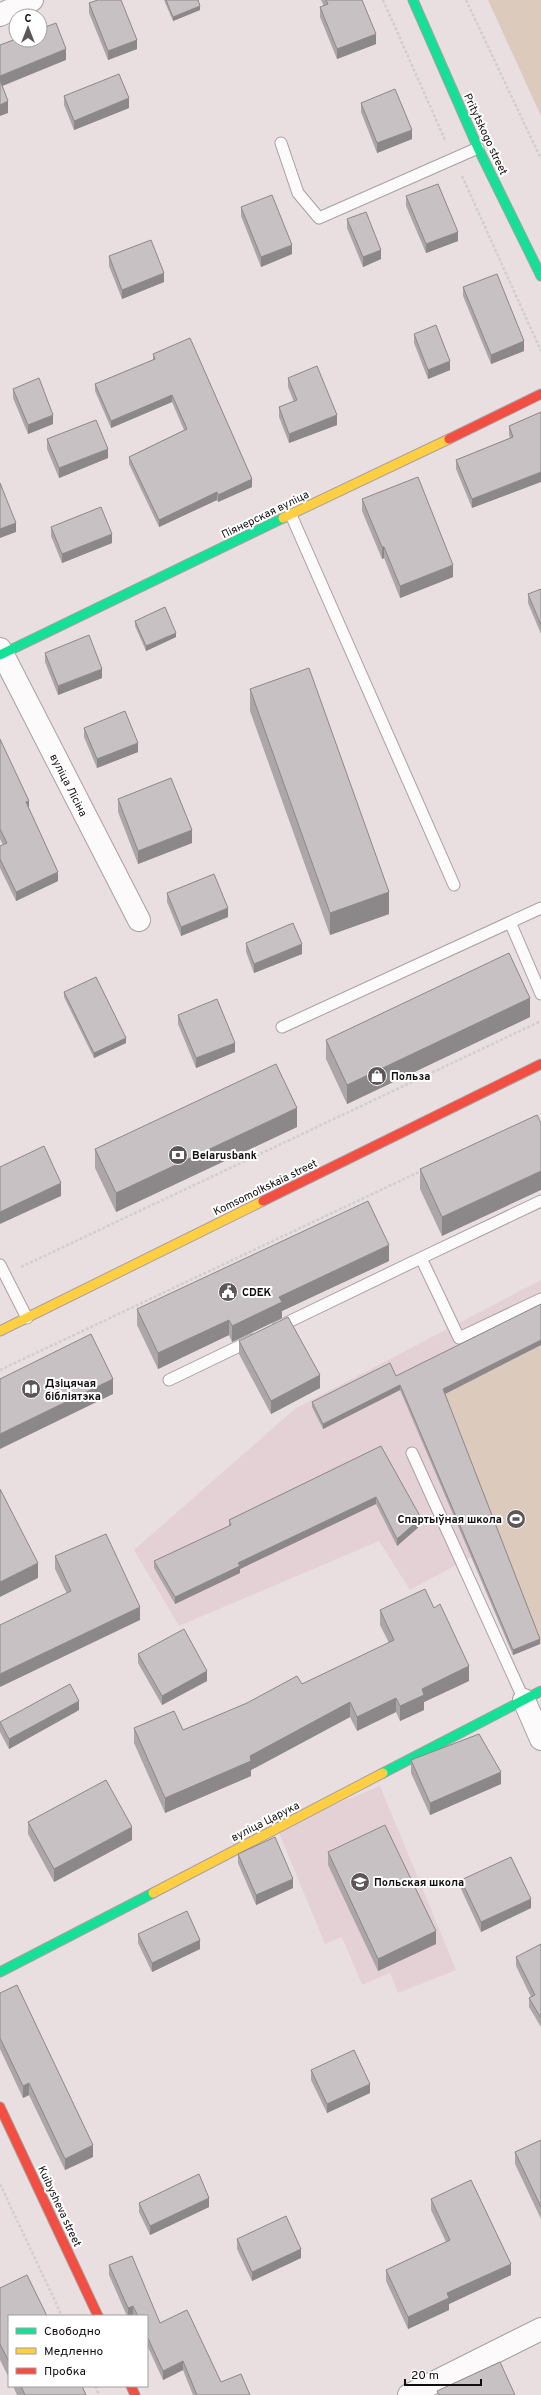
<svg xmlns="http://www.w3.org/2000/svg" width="541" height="2395" viewBox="0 0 541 2395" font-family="Overpass,sans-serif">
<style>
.built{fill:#e4d1d5}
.green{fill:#dccabc}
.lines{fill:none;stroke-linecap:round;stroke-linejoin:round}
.lane-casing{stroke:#a8a0a2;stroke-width:13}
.street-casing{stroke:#a8a0a2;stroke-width:24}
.fast-casing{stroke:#a8a0a2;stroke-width:11}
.slow-casing{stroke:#a8a0a2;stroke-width:11}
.jam-casing{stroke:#a8a0a2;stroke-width:11}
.path{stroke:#d0cece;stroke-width:2.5;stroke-dasharray:3 2;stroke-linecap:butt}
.lane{stroke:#fcfafa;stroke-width:11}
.street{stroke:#fcfafa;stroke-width:22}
.fast{stroke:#16e098;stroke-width:9}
.slow{stroke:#ffcf43;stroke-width:9}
.jam{stroke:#f24e42;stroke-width:9}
.wall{fill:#aca6a9}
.shaded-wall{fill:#8c8789}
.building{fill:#c8c1c4;stroke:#8c8789}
.labels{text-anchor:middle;stroke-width:4;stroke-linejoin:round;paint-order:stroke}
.street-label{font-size:11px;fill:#120d0e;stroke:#fff}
.poi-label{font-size:11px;font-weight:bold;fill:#120d0e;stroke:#fff;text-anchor:start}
</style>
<rect width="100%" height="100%" fill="#e9dfe1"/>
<path class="built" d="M541 1280V1345L443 1395 540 1644 513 1655 471 1557 410 1590 379 1541 179 1626 134 1550 296 1408Z
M380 1786 456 1970 398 1993 390 1973 362 1985 342 1937 325 1944 277 1828Z"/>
<path class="green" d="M488 0H541V116Z
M541 1345V1643L540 1644 443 1395Z"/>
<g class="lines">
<g class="lane-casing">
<path id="lane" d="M281 143 298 193 319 218 478 148
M291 515 454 885
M510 922 541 994
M282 1027 541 908
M421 1258 541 1201
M0 1265 27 1318
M278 1327 421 1258 459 1338 541 1299
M169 1380 252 1340
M412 1453 524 1700"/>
</g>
<g class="street-casing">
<path id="street" d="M0 15 32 0
M0 649 139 920
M524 1700 541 1739
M409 2395 541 2329"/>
</g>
<g class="fast-casing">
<path id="fast" d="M413 0 478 148 541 276
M0 655 283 518
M383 1773 541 1691
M0 1972 153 1893"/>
</g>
<g class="slow-casing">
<path id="slow" d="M283 518 449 439
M0 1331 263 1201
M153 1893 383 1773"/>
</g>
<g class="jam-casing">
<path id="jam" d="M449 439 541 394
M263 1201 541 1064
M0 2107 98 2316
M131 2386 135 2395"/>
</g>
<path class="path" d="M383 0 446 142
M466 0 541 159
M462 176 541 351
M536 1117 541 1114
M21 1267 541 1021
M0 1370 423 1170
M0 2184 62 2316
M95 2386 99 2395"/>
<use href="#lane" class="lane"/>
<use href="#street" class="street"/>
<use href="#fast" class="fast"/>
<use href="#slow" class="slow"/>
<use href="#jam" class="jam"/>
</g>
<path class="wall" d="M164 0H198L200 10 173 21Z
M321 0H362L376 44 337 59 320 17V7L324 6Z
M89 3 137 49 108 60 89 13Z
M64 96 129 108 74 130 64 105Z
M361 103 412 139 377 153 361 112Z
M406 196 458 241 426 253 406 206Z
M241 207 292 254 261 267 241 216Z
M347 219 381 259 363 267 347 228Z
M109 256 164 282 122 299 109 266Z
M463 287 524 351 491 364 463 296Z
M414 334 450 370 428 379 414 343Z
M153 354 252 487 218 502 217 500 159 527 129 464V457L184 430 172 402 111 428 95 391V384L153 360Z
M288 378 337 425 289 443 279 417V407L294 402 288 387Z
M13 389 53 424 28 434 13 398Z
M541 412 472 508 456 469V460L510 438 509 435V426Z
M47 439 108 458 59 478 47 449Z
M362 499 453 577 400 598 384 558 382 559 362 511Z
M51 527 112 543 62 563 51 536Z
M541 589V634L528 603V594Z
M135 621 176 637 146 651 135 626Z
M45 653 102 678 58 695 45 662Z
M250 689 389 914 330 935 250 711Z
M84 728 138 752 97 768 84 737Z
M0 739 58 881 16 901 0 868V846L3 845 0 839Z
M118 799 192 843 138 864 118 812Z
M167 893 228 917 181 936 167 902Z
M246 943 302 954 254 973 246 952Z
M64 992 126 1043 94 1058 64 997Z
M178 1015 235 1052 196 1068 178 1024Z
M530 1017 347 1104 326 1059V1040Z
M541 1123 442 1236 420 1189V1169Z
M297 1127 116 1212 95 1168V1149Z
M389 1261 282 1311V1318L232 1342 229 1335 158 1369 137 1325V1309Z
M541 1304V1345L445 1394 540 1644 513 1655 400 1390 323 1429 312 1407V1402L396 1376Z
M239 1341 320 1388 271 1414 239 1354Z
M381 1446 421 1525 397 1546 376 1504 240 1569V1573L175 1604 154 1568V1561L229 1526V1520Z
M55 1556 140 1620 67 1594 55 1569Z
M380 1610 469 1681 424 1702V1710L400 1721 396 1712 357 1731 350 1717 251 1770V1776L165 1813 134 1743V1728L183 1730 302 1684 389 1643 380 1625Z
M138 1654 207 1681 162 1705 138 1663Z
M79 1710 9 1749 0 1732V1722Z
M411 1760 501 1784 430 1815 411 1773Z
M28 1822 132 1840 54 1882 28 1834Z
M328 1852 436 1944 378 1971 328 1865Z
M238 1854 293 1888 256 1905 238 1863Z
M461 1880 531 1908 481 1932 461 1889Z
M138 1934 200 1949 152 1972 138 1943Z
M541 1944V2027L529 2007V1998L531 1997 516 1966V1957Z
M0 1993 93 2157 65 2170 29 2095 23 2098 0 2049Z
M311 2070 370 2093 327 2113 311 2080Z
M541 2140V2219L515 2164V2152Z
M431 2199 511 2275 449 2304V2310L408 2329 386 2281V2270L446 2242 431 2210Z
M139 2203 209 2207 150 2235 139 2212Z
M237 2239 301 2258 252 2281 237 2249Z
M109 2265 160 2323 221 2382 250 2395H193L183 2370 163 2380 147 2345V2316H133V2315L130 2316H127L109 2275Z
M0 2288 9 2316V2378L0 2360Z
M13 2386H82L86 2395H17Z"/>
<path class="shaded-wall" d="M200 6V10L173 21V17Z
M376 34V44L337 59V49Z
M137 40V49L108 60V51Z
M66 49V60L0 87V76Z
M129 98V108L74 130V121Z
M8 101V113L0 116V105Z
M412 130V139L377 153V143Z
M458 232V241L426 253V244Z
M292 245V254L261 267V257Z
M381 250V259L363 267V257Z
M164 273V282L122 299V290Z
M524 341V351L491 364V355Z
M450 361V370L428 379V370Z
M172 395V402L111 428V421Z
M53 415V424L28 434V425Z
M337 415V425L289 443V434Z
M108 449V458L59 478V468Z
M541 472V482L472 508V499Z
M252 479V487L218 502V495Z
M217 492V500L159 527V520Z
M16 523V532L0 538V529Z
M112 534V543L62 563V554Z
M382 547H384V558L382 559Z
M453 565V577L400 598V586Z
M176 633V637L146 651V646Z
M102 669V678L58 695V686Z
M138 743V752L97 768V759Z
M29 801V810L26 802Z
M192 830V843L138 864V851Z
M58 872V881L16 901V892Z
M389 892V914L330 935V913Z
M228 908V917L181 936V927Z
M302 944V954L254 973V964Z
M530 998V1017L347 1104V1085Z
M126 1038V1043L94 1058V1053Z
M235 1043V1052L196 1068V1058Z
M297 1108V1127L116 1212V1193Z
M541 1171V1190L442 1236V1217Z
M61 1183V1196L0 1224V1212Z
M389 1245V1261L282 1311V1318L232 1342V1326L279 1297Z
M229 1320V1335L158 1369V1353Z
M541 1340V1345L443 1395V1389Z
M320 1375V1388L271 1414V1401Z
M113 1379V1394L0 1449V1434Z
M400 1385V1390L323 1429V1424Z
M376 1497V1504L240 1569V1573L175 1604V1597L238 1563Z
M421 1518V1525L397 1546V1539Z
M38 1563V1578L0 1597V1582Z
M140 1607V1620L0 1687V1674Z
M540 1639V1644L513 1655V1650Z
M469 1666V1681L424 1702V1710L400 1721V1706L422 1689Z
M207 1671V1681L162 1705V1696Z
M396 1698V1712L357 1731V1717Z
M79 1701V1710L9 1749V1739Z
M350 1702V1717L251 1770V1776L165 1813V1798L250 1756Z
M501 1772V1784L430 1815V1803Z
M132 1827V1840L54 1882V1869Z
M293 1879V1888L256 1905V1895Z
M531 1899V1908L481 1932V1922Z
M436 1931V1944L378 1971V1959Z
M200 1940V1949L152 1972V1963Z
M29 2083V2095L23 2098V2086Z
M370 2084V2093L327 2113V2104Z
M93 2145V2157L65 2170V2159Z
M209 2198V2207L150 2235V2226Z
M301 2249V2258L252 2281V2272Z
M511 2264V2275L449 2304V2310L408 2329V2317L447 2293Z
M133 2306V2315L130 2316H128V2308Z
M183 2361V2370L163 2380V2371Z"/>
<path class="building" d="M98 0H121L137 40 108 51 89 3Z
M166 0H198L200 6 173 17Z
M326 0H362L376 34 337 49 320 7 328 4Z
M56 23 66 49 0 76V45L16 39V40H40V29Z
M119 74 129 98 74 121 64 96Z
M0 80 8 101 0 105Z
M395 89 412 130 377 143 361 103Z
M438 184 458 232 426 244 406 196Z
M272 195 292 245 261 257 241 207Z
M366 212 381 250 363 257 347 219Z
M151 240 164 273 122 290 109 256Z
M497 274 524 341 491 355 463 287Z
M436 325 450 361 428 370 414 334Z
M190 338 252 479 218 495 217 492 159 520 129 457 187 429 172 395 111 421 95 384 155 359 153 354Z
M317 366 337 415 289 434 279 407 297 400 288 378Z
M39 378 53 415 28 425 13 389Z
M541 412V472L472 499 456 460 513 437 509 426Z
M96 420 108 449 59 468 47 439Z
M418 477 453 565 400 586 384 547H382L362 499Z
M0 483 16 523 0 529Z
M101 507 112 534 62 554 51 527Z
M541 589V625L528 594Z
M165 607 176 633 146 646 135 621Z
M89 635 102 669 58 686 45 653Z
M309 668 389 892 330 913 250 689Z
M125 711 138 743 97 759 84 728Z
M0 739 29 801 26 802 58 872 16 892 0 859V846L7 843 0 829Z
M171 778 192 830 138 851 118 799Z
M214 874 228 908 181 927 167 893Z
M293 923 302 944 254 964 246 943Z
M509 953 530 998 347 1085 326 1040Z
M96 977 126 1038 94 1053 64 992Z
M217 999 235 1043 196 1058 178 1015Z
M276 1064 297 1108 116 1193 95 1149Z
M537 1115 541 1123V1171L442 1217 420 1169Z
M44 1146 61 1183 0 1212V1167Z
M368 1201 389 1245 279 1297 282 1302 232 1326 229 1320 158 1353 137 1309Z
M541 1304V1340L443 1389 540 1639 513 1650 400 1385 323 1424 312 1402 390 1363 396 1376Z
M288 1317 320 1375 271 1401 239 1341Z
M91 1334 113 1379 0 1434V1379Z
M381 1446 421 1518 397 1539 376 1497 238 1563 240 1566 175 1597 154 1561 231 1525 229 1520Z
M0 1489 38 1563 0 1582Z
M106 1534 140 1607 0 1674V1625L71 1591 55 1556Z
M425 1589 434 1608 440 1604 469 1666 422 1689 424 1695 400 1706 396 1698 357 1717 350 1702 250 1756 251 1761 165 1798 134 1728 174 1711 183 1730 247 1703 297 1676 302 1684 394 1640 380 1610Z
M184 1629 207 1671 162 1696 138 1654Z
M70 1684 79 1701 9 1739 0 1722Z
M479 1734 501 1772 430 1803 411 1760Z
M106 1780 132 1827 54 1869 28 1822Z
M385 1825 436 1931 378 1959 328 1852Z
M275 1837 293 1879 256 1895 238 1854Z
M511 1857 531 1899 481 1922 461 1880Z
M187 1911 200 1940 152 1963 138 1934Z
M541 1944V2018L529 1998 535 1995 516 1957Z
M17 1985 93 2145 65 2159 29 2083 23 2086 0 2038V1993Z
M354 2050 370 2084 327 2104 311 2070Z
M541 2140V2207L515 2152Z
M199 2174 209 2198 150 2226 139 2203Z
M471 2180 511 2264 447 2293 449 2298 408 2317 386 2270 450 2240 431 2199Z
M286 2216 301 2249 252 2272 237 2239Z
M132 2256 160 2323 187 2310 221 2382 241 2374 250 2395H197L183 2361 163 2371 147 2336V2316H138L133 2306 128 2308 109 2265Z
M27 2275 47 2316H9V2362L0 2344V2288Z
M500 2362 515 2395H439L437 2391Z
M21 2386H82L86 2395H25Z"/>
<defs>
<g id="shop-disc" transform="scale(1)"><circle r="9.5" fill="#5d5658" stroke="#fff"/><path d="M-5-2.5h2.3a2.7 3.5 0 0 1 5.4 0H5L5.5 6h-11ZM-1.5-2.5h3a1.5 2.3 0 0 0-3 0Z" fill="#fff"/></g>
<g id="bank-disc" transform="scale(1)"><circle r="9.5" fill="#5d5658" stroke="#fff"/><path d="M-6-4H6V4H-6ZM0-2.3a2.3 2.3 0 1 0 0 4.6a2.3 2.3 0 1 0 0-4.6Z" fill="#fff"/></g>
<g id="civic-disc" transform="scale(1)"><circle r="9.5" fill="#5d5658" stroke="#fff"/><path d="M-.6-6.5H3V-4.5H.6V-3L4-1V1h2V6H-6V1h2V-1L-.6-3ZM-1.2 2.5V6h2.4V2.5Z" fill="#fff"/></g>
<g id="library-disc" transform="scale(1)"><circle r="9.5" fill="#5d5658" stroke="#fff"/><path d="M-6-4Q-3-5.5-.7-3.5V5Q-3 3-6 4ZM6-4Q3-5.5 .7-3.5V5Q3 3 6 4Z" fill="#fff"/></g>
<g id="stadium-disc" transform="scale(1)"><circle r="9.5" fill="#5d5658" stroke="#fff"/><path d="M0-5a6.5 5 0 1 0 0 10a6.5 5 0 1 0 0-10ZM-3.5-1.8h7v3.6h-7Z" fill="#fff"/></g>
<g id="school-disc" transform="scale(1)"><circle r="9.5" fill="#5d5658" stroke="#fff"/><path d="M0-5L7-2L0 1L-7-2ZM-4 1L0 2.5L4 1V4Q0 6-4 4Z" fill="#fff"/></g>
</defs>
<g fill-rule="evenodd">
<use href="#shop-disc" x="377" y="1076"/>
<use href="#bank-disc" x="178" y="1155"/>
<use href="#civic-disc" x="228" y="1292"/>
<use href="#library-disc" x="31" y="1389"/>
<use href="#stadium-disc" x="516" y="1519"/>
<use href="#school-disc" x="360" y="1882"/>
</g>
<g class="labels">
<g class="street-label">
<text transform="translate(486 134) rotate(65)" y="4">Pritytskogo street</text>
<text transform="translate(265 514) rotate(-26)" y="4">Піянерская вуліца</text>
<text transform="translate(69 785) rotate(63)" y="4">вуліца Лісіна</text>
<text transform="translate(265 1187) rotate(-26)" y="4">Komsomolkskaia street</text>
<text transform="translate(265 1821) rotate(-27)" y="4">вуліца Царука</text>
<text transform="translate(60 2206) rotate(65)" y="4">Kuibysheva street</text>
</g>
<g class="poi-label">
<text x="391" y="1080">Польза</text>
<text x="192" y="1159">Belarusbank</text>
<text x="242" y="1296">CDEK</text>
<text x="45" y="1387">Дзіцячая<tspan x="45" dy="13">бібліятэка</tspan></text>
<text x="502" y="1523" text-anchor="end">Спартыўная школа</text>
<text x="374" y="1886">Польская школа</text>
</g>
</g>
<rect x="8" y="2315" width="140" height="72" fill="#ffffff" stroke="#a09e9f"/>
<rect x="16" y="2328" width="20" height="6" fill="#16e098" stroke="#a09e9f"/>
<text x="44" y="2335" font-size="12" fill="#120d0e">Свободно</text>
<rect x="16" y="2348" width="20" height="6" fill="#ffcf43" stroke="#a09e9f"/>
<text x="44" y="2355" font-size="12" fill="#120d0e">Медленно</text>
<rect x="16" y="2368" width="20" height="6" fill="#f24e42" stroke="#a09e9f"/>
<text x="44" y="2375" font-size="12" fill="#120d0e">Пробка</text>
<g transform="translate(28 28)"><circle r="19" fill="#ffffff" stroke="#a09e9f"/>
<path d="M0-3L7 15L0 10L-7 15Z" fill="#5d5658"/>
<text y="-6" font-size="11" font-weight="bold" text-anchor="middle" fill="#120d0e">С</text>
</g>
<path d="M405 2379v6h76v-6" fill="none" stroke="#120d0e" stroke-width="2"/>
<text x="411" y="2379" font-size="12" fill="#120d0e" stroke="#ffffff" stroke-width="3" paint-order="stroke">20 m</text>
</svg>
